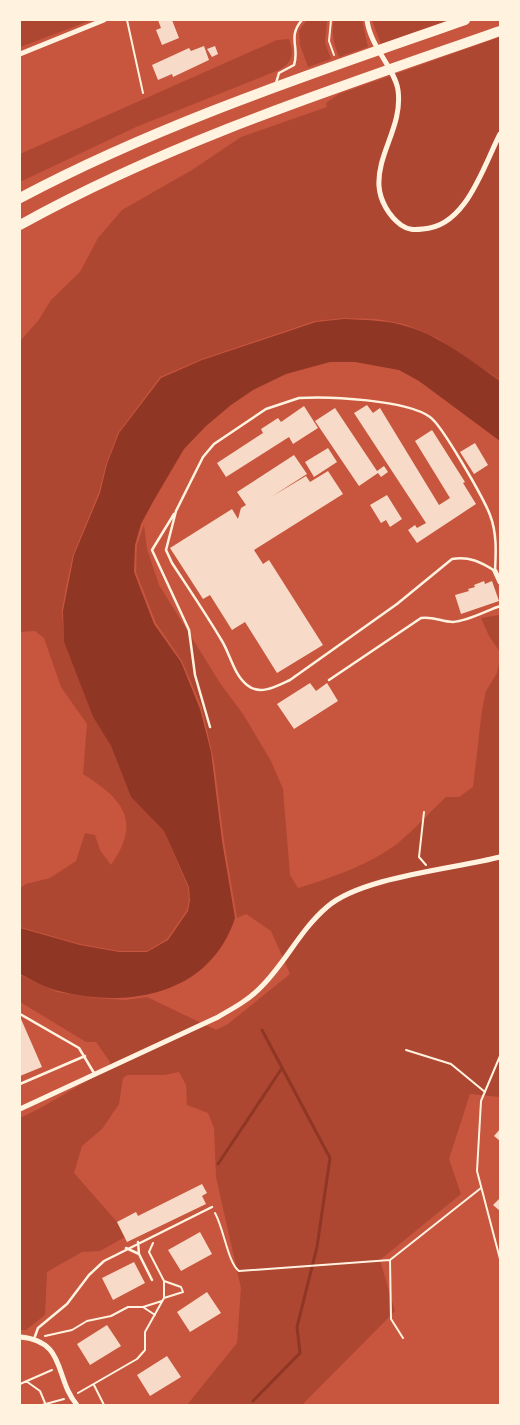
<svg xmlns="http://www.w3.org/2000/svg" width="520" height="1425" viewBox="0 0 520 1425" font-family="'Times New Roman',serif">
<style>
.green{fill:#ae4732}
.water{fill:#8f3625}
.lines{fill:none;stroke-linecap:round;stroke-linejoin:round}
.stream{stroke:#8f3625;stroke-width:3}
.building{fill:#f7dbc8}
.path{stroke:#fff3e0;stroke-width:2}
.service{stroke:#fff3e0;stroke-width:2.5}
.minor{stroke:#fff3e0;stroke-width:5}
.motorway{stroke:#fff3e0;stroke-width:10}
</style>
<rect width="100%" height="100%" fill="#c8553d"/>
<path class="green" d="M20 20H92L20 47Z
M307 20H327L325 43 331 59 308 67 300 45 299 31Z
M334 20H362L368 47 339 57C334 44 331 34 334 20Z
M372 20H449L381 44Z
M500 37V380L437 338 404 324 376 319 344 318 315 321 202 359 160 377 118 433 106 464 99 492 73 555 67 582 62 610 64 642 93 717 111 746 131 797 164 831 188 887 189 899 187 910 167 939 147 951H119L80 944 20 927V888L26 884 50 878 76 861 85 833 95 835 100 850 111 865C142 821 123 799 83 774L87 724 61 687 44 638 35 631 20 632V341L38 321 51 300 80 272 98 238 122 210 192 170 241 137 327 107 326 103 339 94Z
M289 39C294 54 293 62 279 70L136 127 20 182V154L277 40Z
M144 525 147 549 159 585 220 683 243 714 271 761 283 789 290 875 298 888C329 879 373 863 398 843 415 829 430 812 446 797H459L473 787 482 710 486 691 497 673 500 658V1097L470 1094 449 1159 461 1194 380 1260 395 1311 302 1405H187L237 1343 241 1288 216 1177 214 1128 208 1113 187 1105 186 1085 179 1072 165 1075H127L123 1078 119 1104 102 1129 82 1146 74 1173 117 1222 125 1237 100 1251 82 1252 47 1272 45 1315 26 1330H20V1118C51 1104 78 1085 108 1069L110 1062 96 1042H86L20 1002V975L57 992 96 998 125 1000 147 997 216 1030 228 1024 290 974 271 931 246 914 237 918 224 841 214 761 202 708 182 661 156 623 136 572 137 545Z
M500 615V652L489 636 481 618Z"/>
<path class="water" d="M344 319C363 320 383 320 402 325 438 334 470 360 500 381V441L419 381 399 370 355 362H330L286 374 253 390 231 405 206 426 184 449 154 500 141 524 135 545 134 572 154 624 181 662 200 709 211 752 222 841 235 918C210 995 128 1009 59 991 46 988 32 980 20 974V928L80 945 119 952H147L168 940 188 911 190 900 189 887 164 831 131 797 111 746 93 717 64 642 63 611 74 555 100 493 107 464 119 433 161 378 202 360 316 322Z"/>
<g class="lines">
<path class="stream" d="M218 1164 282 1068
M253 1401 300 1353 297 1327 317 1247 330 1158 262 1030"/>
</g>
<path class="building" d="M158 20H172L179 38 162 45 156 30 161 28Z
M204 46 209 60 173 77 172 74 158 80 152 65 189 48 191 51Z
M215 46 218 54 212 57 207 49Z
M367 405 373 413 380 408 439 505 450 498 415 441 432 430 465 482 463 483 476 504 417 543 408 530 415 525 417 528 426 523 354 413Z
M304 406 318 428 293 444 289 437 226 477 217 463 263 433 261 429 278 418 281 422Z
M335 408 377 471 384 466 388 472 381 477 378 473 359 486 315 421Z
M475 443 488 465 474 474 460 452Z
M328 448 337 462 314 477 305 462Z
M294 455 307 474 271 497 306 476 310 482 328 471 343 494 254 550 263 564 269 560 323 645 277 673 245 622 232 630 210 595 203 599 170 548 232 509 238 519 241 508 246 505 237 492Z
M387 495 402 519 390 527 386 520 381 523 370 505Z
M484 581 485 584 492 581 499 601 461 614 455 595 469 591 468 589 475 587 474 585Z
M310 683 316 691 327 683 338 701 294 729 277 704Z
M21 1019 42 1067 20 1076V1020Z
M500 1129V1141L494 1136Z
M202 1184 207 1193 202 1196 206 1204 127 1242 117 1222 136 1212 138 1216Z
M500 1198V1211L493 1205Z
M200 1232 212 1254 181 1271 168 1250Z
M134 1262 145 1283 113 1300 102 1278Z
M207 1292 221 1313 190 1332 177 1312Z
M107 1325 121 1346 90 1365 77 1344Z
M167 1356 181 1377 150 1396 137 1375Z"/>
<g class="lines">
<path class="path" d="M127 20 143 93
M331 20 329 41 334 55
M424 812 419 857 426 865
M406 1050 451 1064 485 1092
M500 1056 481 1101 477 1171 500 1259
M215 1213C224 1229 228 1263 239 1271L390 1260 481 1188
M149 1252 153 1243
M390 1260 391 1319 403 1338
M164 1298V1281
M143 1307 155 1315
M45 1336 72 1330 87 1321 111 1316 128 1307H143L162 1301
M26 1381 40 1391 45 1403
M20 1384 52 1370
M94 1385 104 1405
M78 1393 137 1359 145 1350V1332L164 1298 183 1292 181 1287 164 1281 149 1252
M42 1405 64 1399"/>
<path class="service" d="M276 83 279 73 294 65C300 47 287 37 302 20
M299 398C329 396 407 400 430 417 442 425 484 499 490 515 497 533 496 552 495 571 481 562 469 556 452 559L397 604 290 680C277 686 260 696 247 685 234 675 230 654 222 641 206 614 189 589 172 563L166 550 176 511 203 457 214 444 266 409Z
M174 514 152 550 189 630 195 675 210 727
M329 680 421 618C433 616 442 622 453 622 468 621 486 611 500 606
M20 1014 79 1048 94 1073
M20 1084 85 1056
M138 1242 139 1254
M126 1248 139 1254 152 1280
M34 1339 38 1328 67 1304 89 1275 104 1261 212 1207"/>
<path class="minor" d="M367 20C370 46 395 69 398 90 403 126 377 153 379 186 380 201 389 216 401 225 408 230 414 230 423 229 466 227 483 167 500 134
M20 54 104 20
M495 571 500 582
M20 1109 216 1018C232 1009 249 1000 262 986 286 962 300 930 327 907 361 877 453 869 500 857
M20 1337C67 1341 54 1378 77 1405"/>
<path class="motorway" d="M20 198C161 123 314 73 465 20
M20 225C171 141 337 88 500 31"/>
</g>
<rect width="520" height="1425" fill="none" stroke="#fff3e0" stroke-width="42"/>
</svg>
